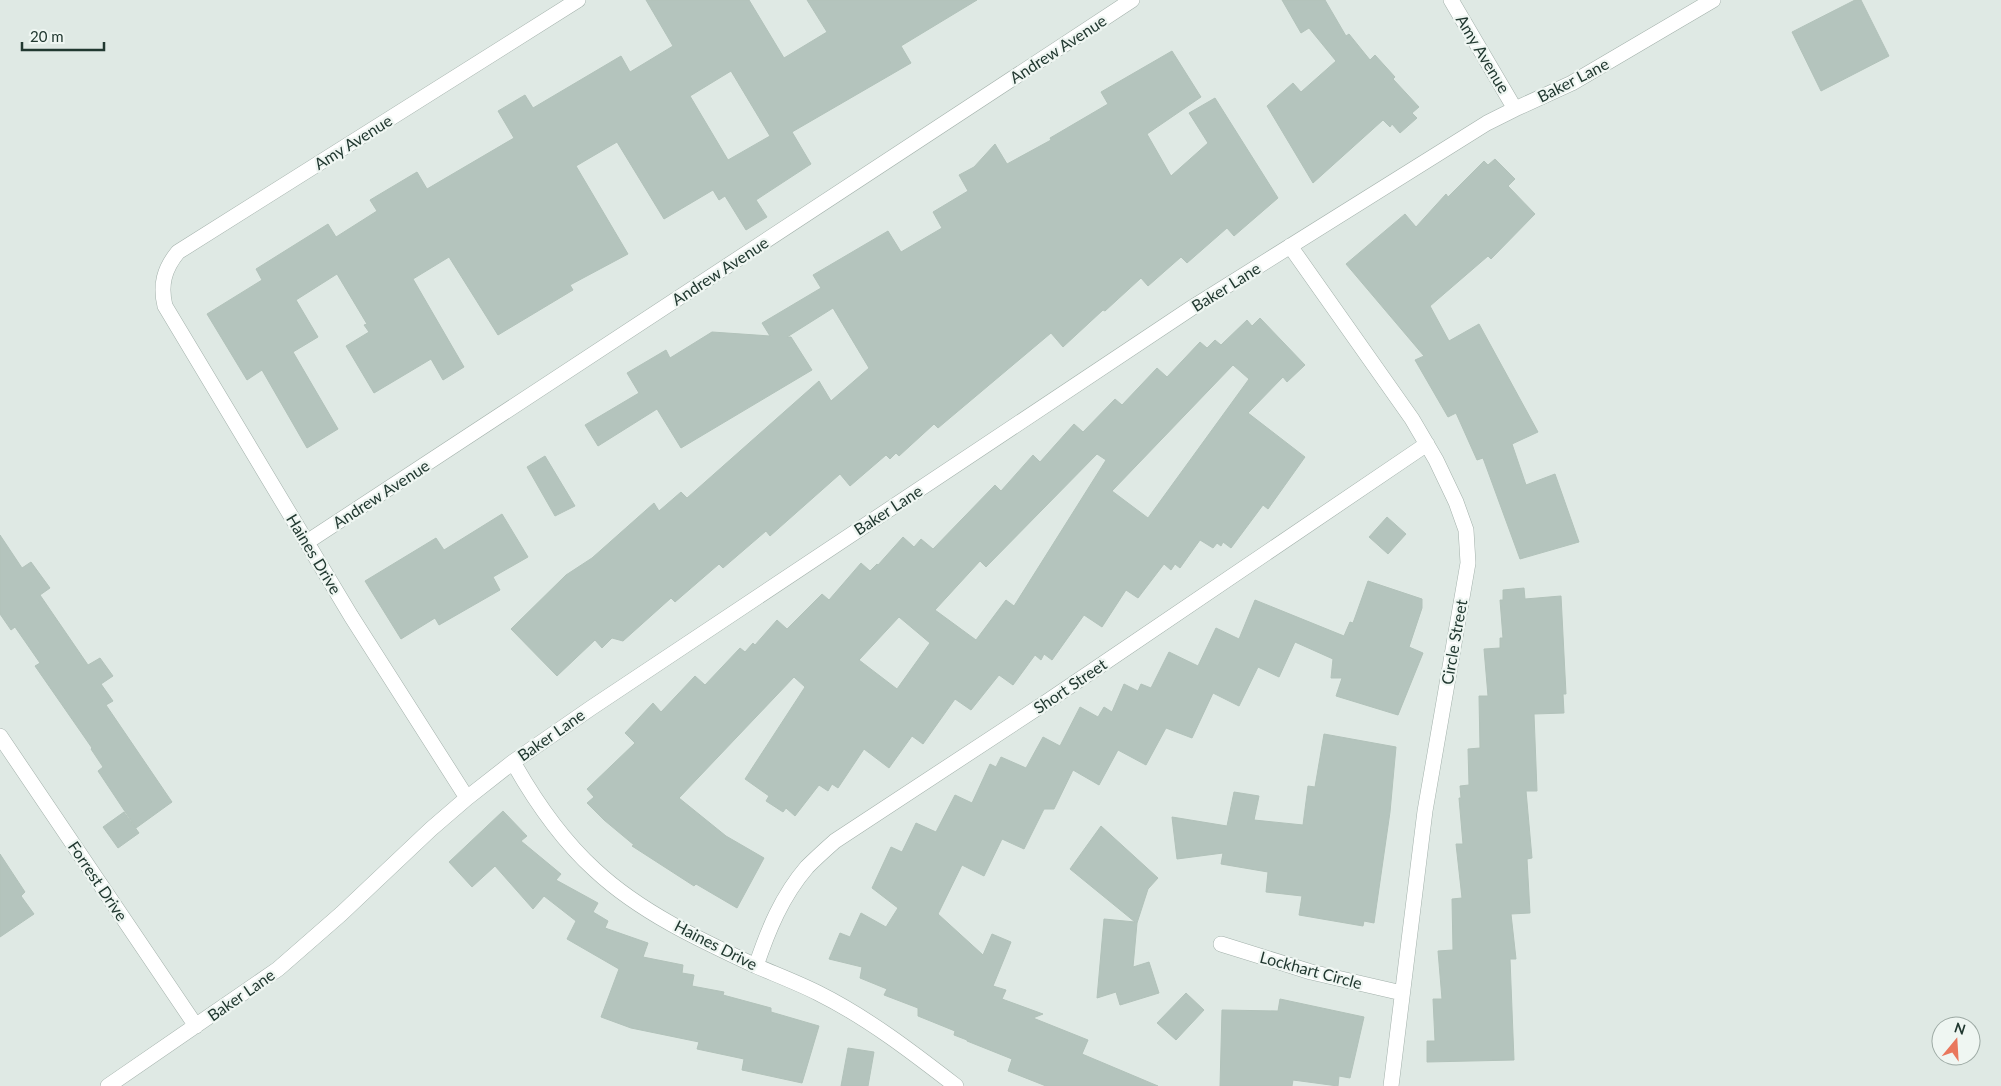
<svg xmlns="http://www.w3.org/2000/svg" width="2001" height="1086" viewBox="0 0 2001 1086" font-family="Lato,sans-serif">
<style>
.building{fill:#b4c4bd;stroke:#b2c2ba;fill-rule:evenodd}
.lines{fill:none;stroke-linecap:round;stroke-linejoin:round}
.minor-casing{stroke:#a2b0aa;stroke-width:16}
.minor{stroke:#fff;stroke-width:15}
.labels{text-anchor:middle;stroke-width:4.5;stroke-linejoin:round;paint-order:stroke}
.street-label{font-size:16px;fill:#213830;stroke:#eff6f2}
</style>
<rect width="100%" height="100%" fill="#dfe9e4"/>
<path class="building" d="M646 0H749L784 58 827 32 807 0H977L901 46 911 63 792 132 811 164 756 200 767 217 746 230 725 196 719 200 713 190 664 219 617 142 576 166 628 254 570 285 573 290 498 335 449 257 413 279 464 367 443 380 431 359 374 393 346 346 369 332 364 325 367 324 337 274 296 300 318 337 293 352 338 429 307 448 262 370 247 380 207 314 262 280 256 269 328 224 336 237 377 211 370 200 417 172 427 189 514 138 498 111 525 95 533 108 621 56 630 72 673 46ZM731 71 770 136 728 160 690 96Z
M1282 0H1325L1346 36 1349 34 1370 60 1375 55 1395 77 1393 79 1419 107 1412 113 1417 118 1400 133 1392 124 1390 127 1383 120 1313 183 1267 106 1293 83 1301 92 1336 61 1309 28 1301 33Z
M1855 0H1861L1889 56 1821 91 1792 32Z
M1172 51 1201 97 1147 134 1171 176 1208 143 1189 113 1215 98 1278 198 1234 236 1227 228 1187 263 1181 257 1148 286 1141 278 1105 311 1103 310 1063 347 1051 333 938 428 934 424 899 456 896 453 890 459 886 455 850 486 840 474 770 536 766 531 723 568 719 564 675 602 671 598 623 641 612 638 602 648 595 640 557 676 511 629 566 575 592 558 654 503 659 511 681 492 687 498 819 381 831 401 869 368 833 308 787 337H791L812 370 681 448 657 409 598 446 585 425 639 393 627 373 666 350 670 358 712 332 770 336 762 323 821 288 813 275 888 231 901 252 942 228 933 212 968 191 959 175 974 167 995 144 1007 164 1051 140 1050 138 1108 104 1101 92Z
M1495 159 1515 179 1508 186 1535 214 1491 259 1488 256 1430 306 1449 341 1479 324 1538 432 1512 444 1526 485 1555 474 1579 542 1520 559 1483 458 1477 460 1456 413 1448 417 1415 360 1424 356 1346 264 1405 214 1416 227 1446 194 1448 197 1484 161 1488 165Z
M1260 318 1305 365 1287 382 1283 377 1248 413 1305 457 1268 509 1263 505 1231 548 1223 542 1221 546 1217 543 1213 548 1200 540 1180 568 1175 564 1171 570 1164 564 1138 598 1126 590 1102 627 1084 615 1052 660 1044 654 1041 660 1035 655 1013 685 999 675 971 710 955 699 923 744 912 736 889 768 864 749 838 788 832 784 828 791 819 785 795 816 786 808 783 812 766 801 769 796 745 779 805 687 794 677 679 798 726 836 764 858 737 908 696 884 694 886 632 846 634 845 604 820 587 803 594 797 587 789 635 743 625 733 653 703 661 712 695 676 705 685 740 648 745 652 753 643 755 645 777 620 787 629 822 594 829 600 861 563 870 571 877 564 878 565 903 537 914 547 921 539 933 549 995 485 1001 491 1033 455 1040 462 1074 424 1083 432 1115 399 1122 405 1157 368 1167 377 1200 342 1207 348 1215 340 1221 345 1247 320 1252 326ZM1233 365 1249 379 1148 518 1112 491ZM1097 454 1106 460 1014 606 1006 600 976 640 935 610 980 561 986 567ZM899 617 930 643 897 689 859 660Z
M545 456 575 506 555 516 527 467Z
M502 514 528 557 493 577 500 590 439 625 435 618 401 639 365 581 436 538 444 550Z
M1387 517 1406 534 1388 554 1369 537Z
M0 535 22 568 31 562 50 588 40 595 88 665 100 658 113 676 101 684 113 701 106 705 172 802 136 828 98 771 103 767 91 749 92 748 35 666 40 663 15 627 11 630 0 614Z
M1368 581 1422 599V608L1409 647 1423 653 1398 715 1336 696 1342 678H1331L1333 659 1295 642 1279 677 1258 667 1239 706 1213 693 1192 738 1166 728 1146 765 1118 750 1099 785 1073 770 1054 809H1044L1024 849 1002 839 984 876 962 865 938 914 983 955 992 934 1011 942 993 986 1006 990 1002 999 1043 1014 1033 1018 1088 1040 1082 1054 1158 1086H1046L1008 1071 1012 1059 967 1041V1040L954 1035 955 1031 918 1016V1008L884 995 887 989 860 978 862 967 829 959 840 933 850 937 861 913 886 927 898 908 872 888 891 847 902 852 916 823 936 832 955 795 972 803 990 764 996 767 1001 757 1026 768 1043 737 1060 746 1080 707 1098 717 1104 707 1112 712 1124 684 1138 691 1141 684 1151 688 1169 652 1198 666 1216 628 1239 639 1255 600 1344 636 1350 622 1353 623Z
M1524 588 1525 599 1561 596 1566 694H1563L1564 713 1534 714 1537 791H1526L1532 858 1527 859 1530 913 1511 914 1516 959H1510L1514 1060 1427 1062V1041H1435L1433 999H1442L1438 951 1453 950 1452 899 1462 898 1456 844H1463L1459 798H1461L1460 786 1469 785 1468 749 1480 748 1479 696H1488L1484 649 1500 648V638H1503L1500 600H1503V590Z
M1324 734 1396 747 1390 812 1374 923 1364 921 1363 926 1299 915 1302 896 1266 892 1268 872 1221 864 1223 853 1177 859 1172 817 1227 826 1234 792 1259 796 1254 820 1303 825 1308 786 1315 787Z
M503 811 527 836 521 841 561 874 556 880 598 903 593 912 608 921 605 928 648 943 643 957 683 965 682 973 694 975 692 986 724 992 723 995 771 1008V1012L819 1026 802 1083 742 1070 744 1059 697 1049 699 1042 631 1028 601 1017 619 969 567 939 576 921 544 896 533 909 495 866 472 887 449 862Z
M124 812 139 833 118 848 103 827Z
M1101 826 1158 878 1148 889 1137 923 1133 967 1149 962 1159 993 1120 1005 1116 992 1097 998 1104 919 1135 922 1070 869Z
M0 854 25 892 21 896 34 914 0 937Z
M1186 993 1204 1010 1176 1040 1157 1023Z
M1280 999 1364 1017 1350 1078 1339 1076 1338 1086 1293 1080 1292 1086H1220L1222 1010 1278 1011Z
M848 1048 874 1052 868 1086H841Z"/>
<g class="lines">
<g class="minor-casing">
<path id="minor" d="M1451 0 1515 109
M1290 246 1412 419 1436 460 1456 502 1466 530 1468 563 1425 811 1391 1086
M307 542 1132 0
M0 736 196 1026
M513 762C535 801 561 839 595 870 640 912 700 940 756 966 777 975 798 983 818 993 868 1018 912 1052 956 1086
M467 798 351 616 165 306C160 285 164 269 178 252L578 0
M1221 944 1311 972 1402 993
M756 966C768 930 782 896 807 867 816 858 826 849 835 841L1048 701 1427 444
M108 1086 278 969 341 914 431 829 467 798 513 762 591 708 1193 307 1487 123 1515 109 1572 83 1713 0"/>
</g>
<use href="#minor" class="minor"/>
</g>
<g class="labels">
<g class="street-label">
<text transform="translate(1058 49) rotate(-33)" y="6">Andrew Avenue</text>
<text transform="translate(1483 54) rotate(59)" y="6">Amy Avenue</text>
<text transform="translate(1573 80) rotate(-27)" y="6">Baker Lane</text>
<text transform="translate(353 142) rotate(-32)" y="6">Amy Avenue</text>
<text transform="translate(720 271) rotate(-33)" y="6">Andrew Avenue</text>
<text transform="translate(1226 287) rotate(-32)" y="6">Baker Lane</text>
<text transform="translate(381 494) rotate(-33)" y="6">Andrew Avenue</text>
<text transform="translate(888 510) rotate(-33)" y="6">Baker Lane</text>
<text transform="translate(314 554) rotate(59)" y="6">Haines Drive</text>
<text transform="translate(1454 642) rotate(-80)" y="6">Circle Street</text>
<text transform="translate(1070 686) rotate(-34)" y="6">Short Street</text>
<text transform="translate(551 735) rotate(-35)" y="6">Baker Lane</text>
<text transform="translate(98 881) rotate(56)" y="6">Forrest Drive</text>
<text transform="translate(716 945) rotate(27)" y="6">Haines Drive</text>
<text transform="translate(1311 970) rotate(15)" y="6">Lockhart Circle</text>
<text transform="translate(241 995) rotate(-35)" y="6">Baker Lane</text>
</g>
</g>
<g transform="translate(1956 1041) rotate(18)"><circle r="24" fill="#eff6f2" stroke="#9daaa4"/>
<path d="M0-4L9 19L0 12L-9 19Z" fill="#e9775d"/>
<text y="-8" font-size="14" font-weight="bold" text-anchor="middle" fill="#213830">N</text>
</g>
<path d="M22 42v8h82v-8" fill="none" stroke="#213830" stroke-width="2.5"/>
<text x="30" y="42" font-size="15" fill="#213830" stroke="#eff6f2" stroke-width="4" paint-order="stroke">20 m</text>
</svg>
